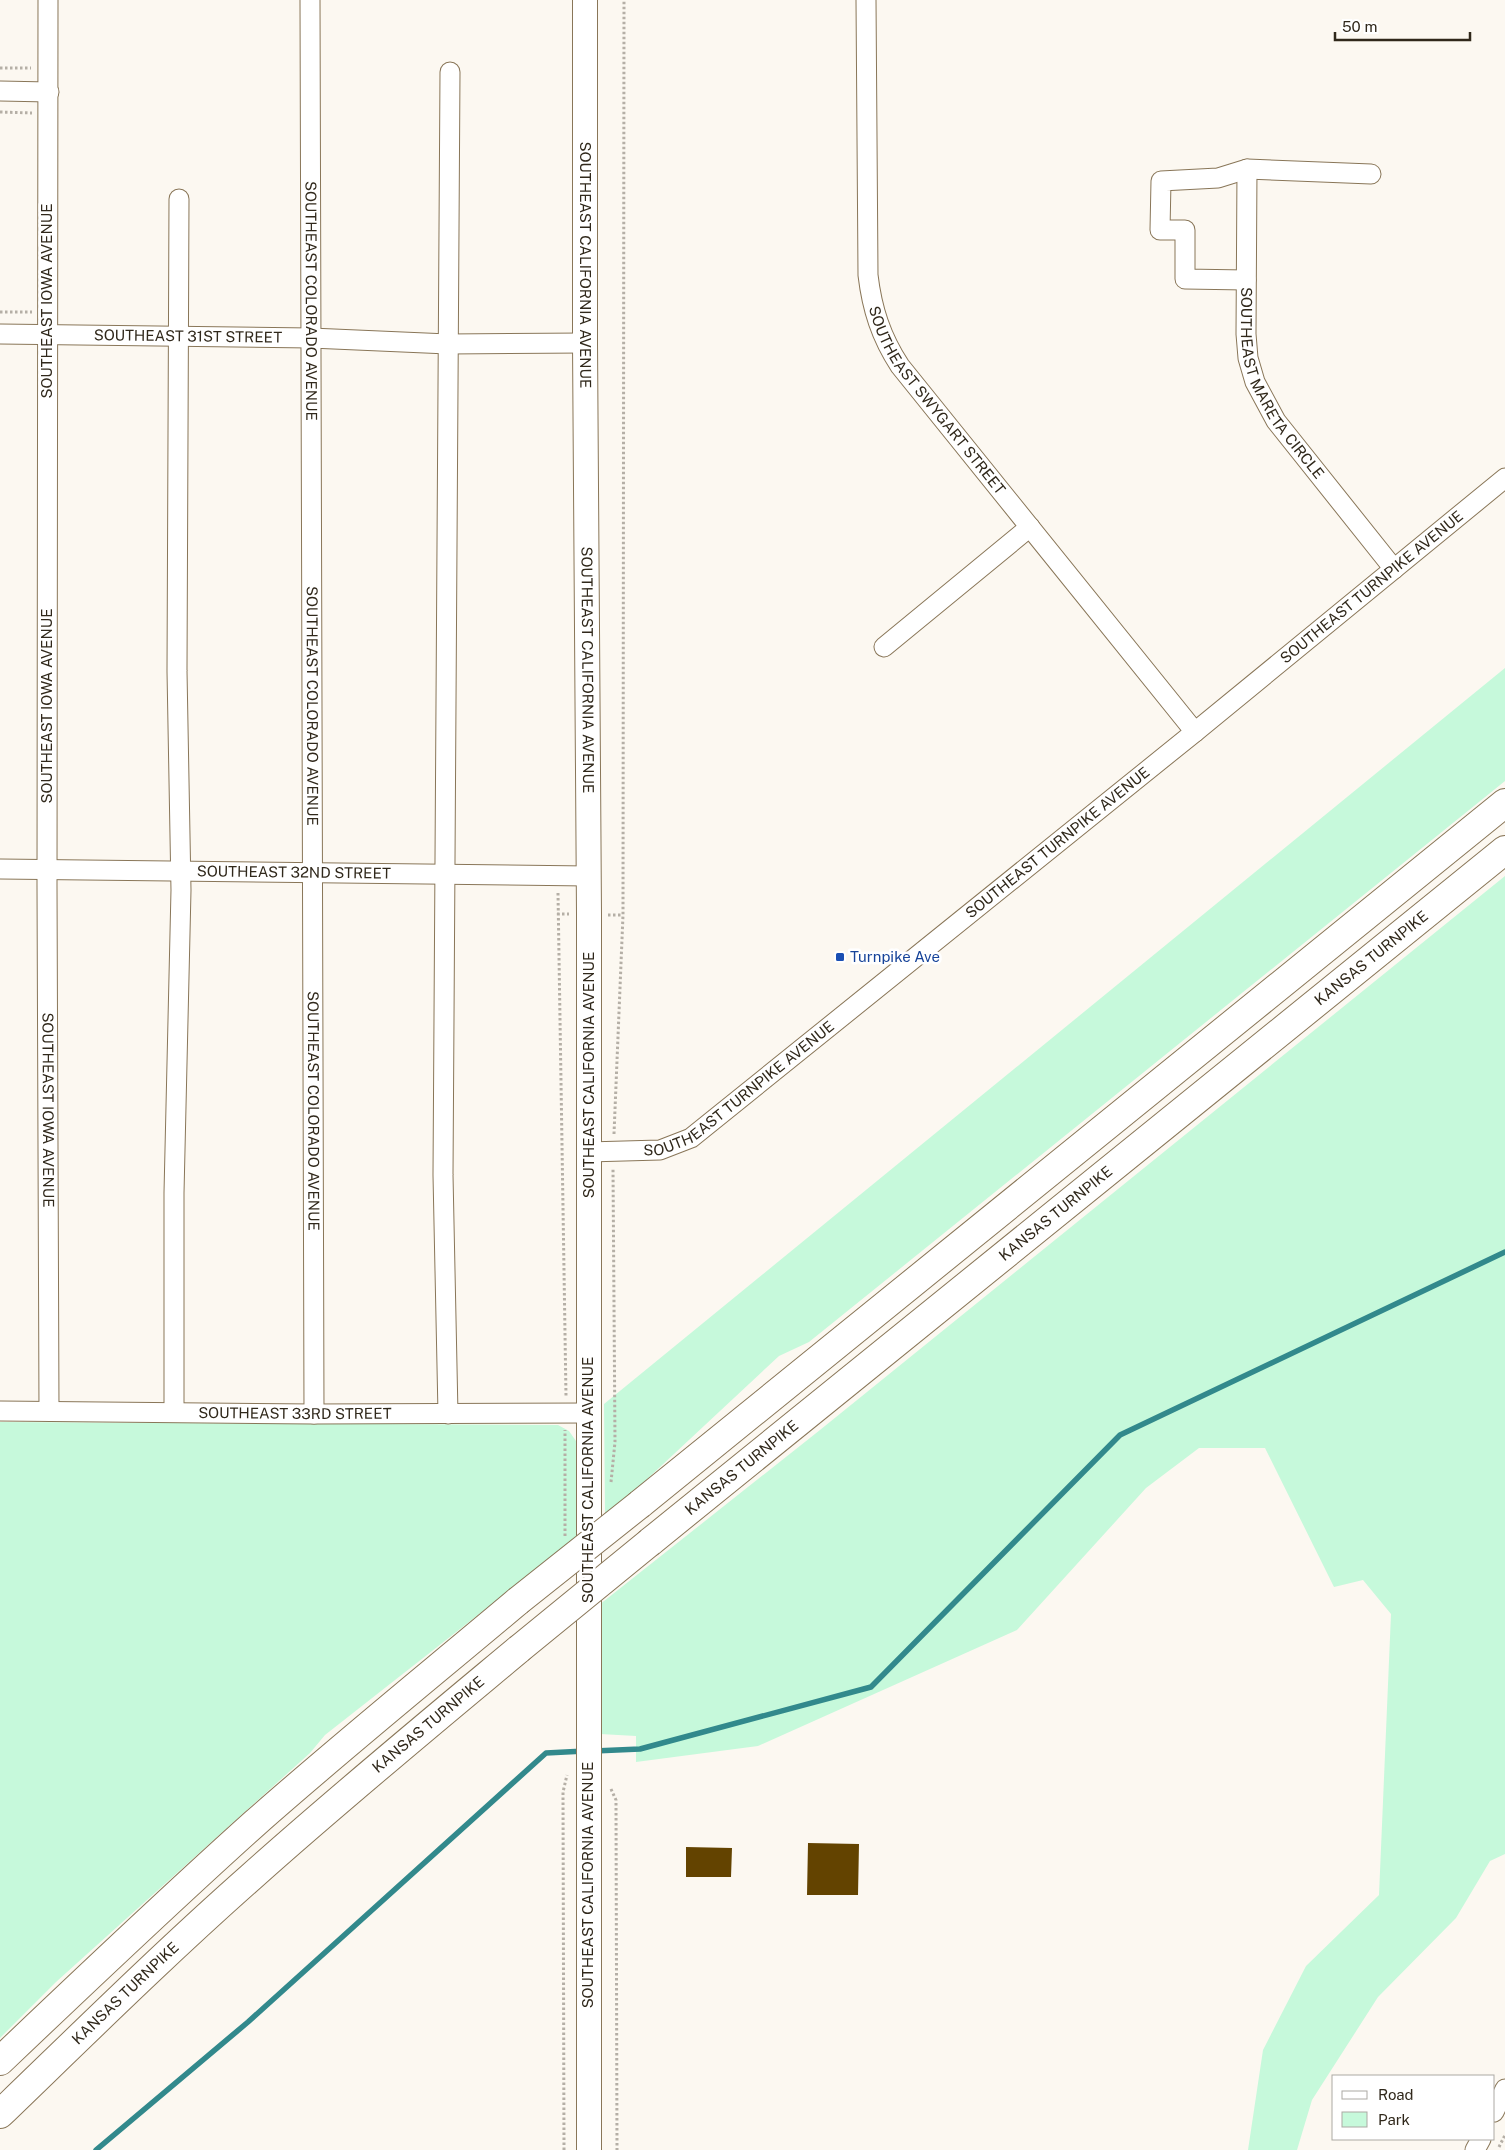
<svg xmlns="http://www.w3.org/2000/svg" width="1505" height="2150" viewBox="0 0 1505 2150" font-family="'Public Sans',sans-serif">
<style>
.green{fill:#c6f9db}
.lines{fill:none;stroke-linecap:round;stroke-linejoin:round}
.stream{stroke:#32898c;stroke-width:5.5}
.building{fill:#634300}
.minor-casing{stroke:#897658;stroke-width:21}
.major-casing{stroke:#897658;stroke-width:26}
.highway-casing{stroke:#897658;stroke-width:30}
.path{stroke:#b5afa6;stroke-width:3;stroke-dasharray:2.5 2.5;stroke-linecap:butt}
.minor{stroke:#fff;stroke-width:19}
.major{stroke:#fff;stroke-width:24}
.highway{stroke:#fff;stroke-width:28}
.highway-bridge-casing{stroke:#897658;stroke-width:30;stroke-linecap:butt}
.highway-bridge{stroke:#fff;stroke-width:28}
.transit-dot{fill:#1a4fb4;stroke:#fff;stroke-width:2}
.labels{text-anchor:middle;stroke-width:5;stroke-linejoin:round;paint-order:stroke}
.street-label{font-size:15px;fill:#30281b;stroke:#fff}
.transit-label{font-size:15px;fill:#164399;stroke:#fff;text-anchor:start}
</style>
<rect width="100%" height="100%" fill="#fcf8f1"/>
<path class="green" d="M1505 668V781L809 1342 779 1356 645 1481 605 1514 604 1404Z
M1505 876V1854L1490 1861 1456 1918 1378 1997 1312 2100 1297 2150H1248L1263 2050 1306 1966 1379 1895 1391 1614 1363 1580 1334 1587 1265 1448H1199L1146 1488 1017 1630 758 1746 636 1762V1736L600 1734 599 1605 820 1430Z
M0 1422 558 1425 569 1431 576 1441V1538L325 1735 310 1753 56 1982 0 2038Z"/>
<g class="lines">
<path class="stream" d="M594 1751 640 1749 871 1687 1120 1435 1505 1252
M96 2150 248 2022 546 1753 585 1751"/>
</g>
<path class="building" d="M808 1843 859 1844 858 1895H807Z
M686 1847 732 1848 731 1877H686Z"/>
<g class="lines">
<g class="minor-casing">
<g id="minor">
<path id="s1" d="M48 0 47 885 49 1411"/>
<path id="s2" d="M310 0 314 1414"/>
<path id="s3" d="M866 0 868 275C872 309 881 337 900 366L1195 732"/>
<path d="M0 91 49 92"/>
<path id="s4" d="M1247 169 1246 334 1248 358 1255 382 1276 421 1394 569"/>
<path d="M1246 280 1185 279V230H1160L1161 181 1218 178 1247 169 1371 174"/>
<path id="s5" d="M0 334 311 338 448 344 585 343"/>
<path d="M884 647 1030 527"/>
<path id="s6" d="M0 869 588 876"/>
<path id="s7" d="M588 1152 660 1150 691 1138 1195 732 1505 478"/>
<path id="s8" d="M0 1411 314 1414 589 1413"/>
<path d="M174 1412V1193L181 890 177 671 179 199"/>
<path d="M448 1414 443 1175 450 72"/>
<path d="M1494 2112 1505 2089"/>
<path d="M1475 2150 1481 2139"/>
</g>
</g>
<g class="major-casing">
<g id="major">
<path id="s9" d="M585 0V343L589 914V2150"/>
</g>
</g>
<g class="highway-casing">
<g id="highway">
<path d="M640 1504 1505 803"/>
<path id="s10" d="M650 1542 1505 850"/>
<path d="M0 2061C84 1981 168 1901 255 1823 341 1747 430 1675 518 1601"/>
<path id="s11" d="M0 2114C83 2034 165 1953 251 1877 338 1799 429 1724 519 1649"/>
</g>
</g>
<path class="path" d="M0 68H31
M0 112 32 113
M0 312H32
M558 893 566 1396
M557 914H569
M608 915H623
M614 1134 623 915 624 0
M611 1482 615 1442 613 1168
M565 1536V1430
M611 1789 616 1800 617 2150
M1499 2147 1505 2135
M564 2150 563 1792 567 1775"/>
<use href="#minor" class="minor"/>
<use href="#major" class="major"/>
<use href="#highway" class="highway"/>
<g class="highway-bridge-casing">
<path id="highway-bridge" d="M518 1601 640 1504
M519 1649 650 1542"/>
</g>
<use href="#highway-bridge" class="highway-bridge"/>
</g>
<rect class="transit-dot" x="835" y="952" width="10" height="10" rx="2.5"/>
<g class="labels">
<g class="street-label">
<text dy="5" stroke="none"><textPath href="#s9" startOffset="265">SOUTHEAST CALIFORNIA AVENUE</textPath></text>
<text transform="translate(47 301) rotate(-90)" y="5">SOUTHEAST IOWA AVENUE</text>
<text dy="5" stroke="none"><textPath href="#s2" startOffset="301">SOUTHEAST COLORADO AVENUE</textPath></text>
<text dy="5" stroke="none"><textPath href="#s5" startOffset="188">SOUTHEAST 31ST STREET</textPath></text>
<text dy="5" stroke="none"><textPath href="#s4" startOffset="224">SOUTHEAST MARETA CIRCLE</textPath></text>
<text dy="5" stroke="none"><textPath href="#s3" startOffset="421">SOUTHEAST SWYGART STREET</textPath></text>
<text dy="5" stroke="none"><textPath href="#s7" startOffset="981">SOUTHEAST TURNPIKE AVENUE</textPath></text>
<text dy="5" stroke="none"><textPath href="#s9" startOffset="670">SOUTHEAST CALIFORNIA AVENUE</textPath></text>
<text transform="translate(47 706) rotate(-90)" y="5">SOUTHEAST IOWA AVENUE</text>
<text dy="5" stroke="none"><textPath href="#s2" startOffset="706">SOUTHEAST COLORADO AVENUE</textPath></text>
<text dy="5" stroke="none"><textPath href="#s7" startOffset="576">SOUTHEAST TURNPIKE AVENUE</textPath></text>
<text dy="5" stroke="none"><textPath href="#s6" startOffset="294">SOUTHEAST 32ND STREET</textPath></text>
<text dy="5" stroke="none"><textPath href="#s10" startOffset="928">KANSAS TURNPIKE</textPath></text>
<text transform="translate(589 1075) rotate(-90)" y="5">SOUTHEAST CALIFORNIA AVENUE</text>
<text dy="5" stroke="none"><textPath href="#s7" startOffset="171">SOUTHEAST TURNPIKE AVENUE</textPath></text>
<text dy="5" stroke="none"><textPath href="#s1" startOffset="1110">SOUTHEAST IOWA AVENUE</textPath></text>
<text dy="5" stroke="none"><textPath href="#s2" startOffset="1111">SOUTHEAST COLORADO AVENUE</textPath></text>
<text dy="5" stroke="none"><textPath href="#s10" startOffset="522">KANSAS TURNPIKE</textPath></text>
<text dy="5" stroke="none"><textPath href="#s8" startOffset="295">SOUTHEAST 33RD STREET</textPath></text>
<text dy="5" stroke="none"><textPath href="#s10" startOffset="118">KANSAS TURNPIKE</textPath></text>
<text transform="translate(588 1480) rotate(-90)" y="5">SOUTHEAST CALIFORNIA AVENUE</text>
<text dy="5" stroke="none"><textPath href="#s11" startOffset="579">KANSAS TURNPIKE</textPath></text>
<text transform="translate(588 1885) rotate(-90)" y="5">SOUTHEAST CALIFORNIA AVENUE</text>
<text dy="5" stroke="none"><textPath href="#s11" startOffset="174">KANSAS TURNPIKE</textPath></text>
</g>
<g class="transit-label">
<text x="850" y="962">Turnpike Ave</text>
</g>
</g>
<rect x="1332" y="2075" width="162" height="65" fill="#ffffff" stroke="#aca9a4"/>
<rect x="1342" y="2091" width="25" height="8" fill="#ffffff" stroke="#aca9a4"/>
<text x="1378" y="2100" font-size="15" fill="#30281b">Road</text>
<rect x="1342" y="2112" width="25" height="15" fill="#c6f9db" stroke="#aca9a4"/>
<text x="1378" y="2125" font-size="15" fill="#30281b">Park</text>
<path d="M1335 32v8h135v-8" fill="none" stroke="#30281b" stroke-width="2.5"/>
<text x="1342" y="32" font-size="15" fill="#30281b" stroke="#ffffff" stroke-width="4" paint-order="stroke">50 m</text>
</svg>
